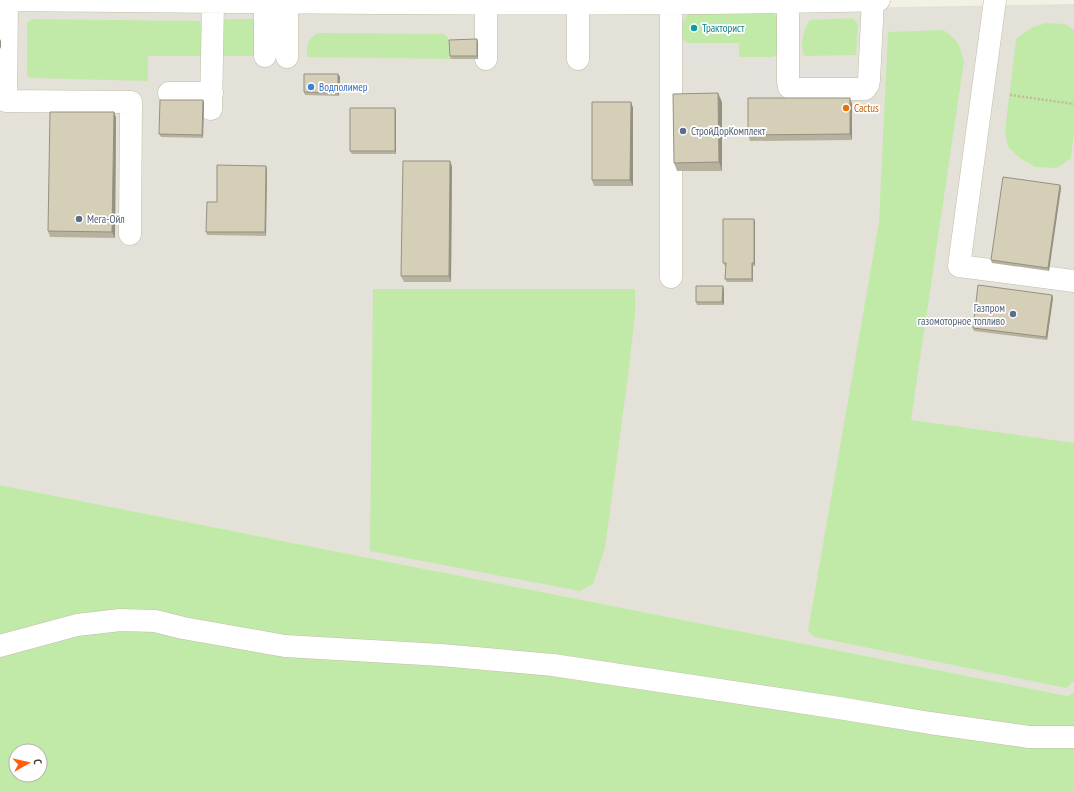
<svg xmlns="http://www.w3.org/2000/svg" width="1074" height="791" viewBox="0 0 1074 791" font-family="'PT Sans Narrow',sans-serif">
<style>
.industrial{fill:#e4e1d8}
.green{fill:#c1eaa9;fill-rule:evenodd}
.parking{fill:#e3e1dc}
.lines{fill:none;stroke-linecap:round;stroke-linejoin:round}
.minor-casing{stroke:#c1bda8;stroke-width:23}
.path{stroke:#c1ba96;stroke-width:2.5;stroke-dasharray:2 2;stroke-linecap:butt}
.minor{stroke:#fff;stroke-width:22}
.wall{fill:#b7b29e}
.shaded-wall{fill:#959181}
.building{fill:#d5cfb8;stroke:#959181}
.culture-dot{fill:#0f9aa8;stroke:#fff;stroke-width:1.5}
.shop-dot{fill:#3f7fe0;stroke:#fff;stroke-width:1.5}
.food-dot{fill:#e8710a;stroke:#fff;stroke-width:1.5}
.service-dot{fill:#5c6f8a;stroke:#fff;stroke-width:1.5}
.labels{text-anchor:middle;stroke-width:3.5;stroke-linejoin:round;paint-order:stroke}
.culture-label{font-size:11px;fill:#0d838f;stroke:#fff;text-anchor:start}
.shop-label{font-size:11px;fill:#366cbe;stroke:#fff;text-anchor:start}
.food-label{font-size:11px;fill:#c56008;stroke:#fff;text-anchor:start}
.service-label{font-size:11px;fill:#4e5e75;stroke:#fff;text-anchor:start}
</style>
<rect width="100%" height="100%" fill="#f3f1e3"/>
<path class="industrial" d="M1074 4V692L1068 696 0 485V8L734 10Z"/>
<path class="green" d="M772 12 777 17 778 53 773 57H739V43H688L683 40C682 30 680 17 692 13Z
M853 18 858 24 856 55 804 56C800 44 803 30 810 20Z
M32 19 199 21 202 25V56H148V81L32 78 28 77 27 74V23Z
M226 19H253L257 22 258 56H221L222 22Z
M1046 23 1065 24 1074 30V133L1071 158 1057 168 1035 167 1020 158 1008 147 1005 131 1016 39 1031 28Z
M943 30C957 38 960 46 964 61L911 420 1074 443V681L1066 688 815 637 808 631 879 222 888 32Z
M317 33 444 34C452 40 451 49 451 59L307 57C307 45 306 41 317 33Z
M373 289H635V315L629 368 605 548 593 584 580 591 370 551Z
M0 485 1068 696 1074 692V791H0ZM16 751H40V775H16Z"/>
<path class="parking" d="M685 45H737V68H745V101H723V64L685 63Z
M749 60H780V99L749 100Z
M854 65V84L805 85 804 66Z"/>
<g class="lines">
<g class="minor-casing">
<path id="minor" d="M0 0C293 2 586 7 879 0
M7 0 6 101 131 102 130 234
M995 0 959 266 1074 281
M788 2V81L789 87 792 89H865L868 85 869 80 873 0
M486 3V59
M578 3V59
M265 56V3
M287 57V0
M169 93H212
M211 109 213 2
M671 277V4
M0 646 77 625 120 620 155 621 183 628 285 646 441 655 553 665 839 708 930 723 1029 737H1074"/>
</g>
<path class="path" d="M1010 95 1074 104"/>
<use href="#minor" class="minor"/>
</g>
<path class="wall" d="M478 42V59H451L450 56Z
M338 74 340 77 339 96 305 95 304 92Z
M203 100 204 103 203 138 161 137 159 134Z
M631 102 633 108V186H594L592 180Z
M722 102V171H677L674 163Z
M852 104V140L750 141 748 135Z
M396 111V154H352L350 151Z
M114 112 116 118 115 238 50 237 48 231Z
M450 161 452 167 451 282H404L401 276Z
M267 169 266 236 207 235 206 232 217 202Z
M1060 185 1061 188 1049 271 992 263 991 260Z
M754 219 755 222V266H753V282H727L725 279 726 266H725L723 263Z
M724 289V305H697L696 302Z
M1052 295 1053 298 1047 340 974 331 973 328Z"/>
<path class="shaded-wall" d="M0 39 1 41V49L0 47Z
M477 39 478 42V59L477 56Z
M338 74 340 77 339 96 338 93Z
M718 93 722 102V171L719 162Z
M850 98 852 104V140L850 134Z
M203 100 204 103 203 138 202 135Z
M631 102 633 108V186L630 180Z
M395 108 396 111V154L395 151Z
M114 112 116 118 115 238 112 232Z
M450 161 452 167 451 282 449 276Z
M266 166 267 169 266 236 265 232Z
M1060 185 1061 188 1049 271 1048 268Z
M754 219 755 222V266L754 263Z
M752 263 753 266V282L752 279Z
M723 286 724 289V305L722 302Z
M1052 295 1053 298 1047 340 1046 337Z"/>
<path class="building" d="M477 39V56H450L449 40Z
M304 74H338V93L304 92Z
M718 93 719 162 674 163 673 94Z
M748 98H850V134L748 135Z
M160 100H203L202 135 159 134Z
M592 102H631L630 180H592Z
M350 108H395V151H350Z
M50 112H114L112 232 48 231Z
M403 161H450L449 276H401Z
M217 165 266 166 265 232H206L207 202H217Z
M1003 177 1060 185 1048 268 991 260Z
M723 219H754V263H752V279H725L726 263H723Z
M978 285 1052 295 1046 337 973 328Z
M696 286H723L722 302H696Z"/>
<circle class="culture-dot" cx="694" cy="28" r="4"/>
<circle class="shop-dot" cx="311" cy="87" r="4"/>
<circle class="food-dot" cx="846" cy="108" r="4"/>
<g class="service-dot">
<circle cx="683" cy="131" r="4"/>
<circle cx="79" cy="219" r="4"/>
<circle cx="1013" cy="314" r="4"/>
</g>
<g class="labels">
<g class="culture-label">
<text x="702" y="32">Тракторист</text>
</g>
<g class="shop-label">
<text x="319" y="91">Водполимер</text>
</g>
<g class="food-label">
<text x="854" y="112">Cactus</text>
</g>
<g class="service-label">
<text x="691" y="135">СтройДорКомплект</text>
<text x="87" y="223">Мега-Ойл</text>
<text x="1005" y="312" text-anchor="end">Газпром<tspan x="1005" dy="13">газомоторное топливо</tspan></text>
</g>
</g>
<g transform="translate(28 763) rotate(82)"><circle r="19" fill="#ffffff" stroke="#b5b3ad"/>
<path d="M0-3L7 15L0 10L-7 15Z" fill="#ff5e0e"/>
<text y="-6" font-size="11" font-weight="bold" text-anchor="middle" fill="#454133">С</text>
</g>
</svg>
